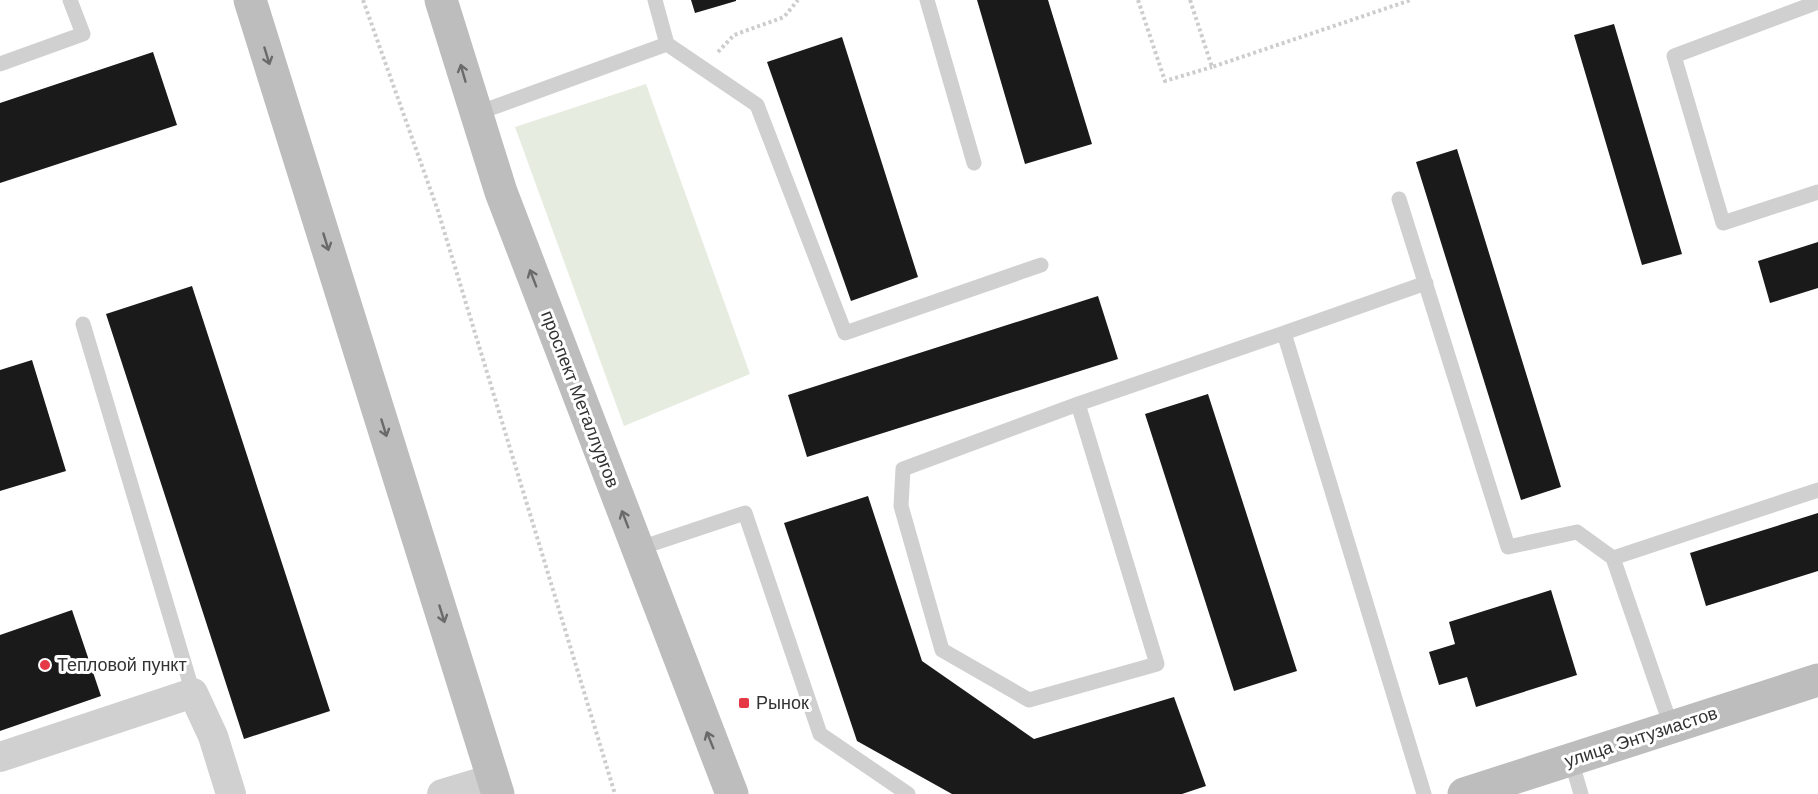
<svg xmlns="http://www.w3.org/2000/svg" width="1818" height="794" viewBox="0 0 1818 794" font-family="'DM Sans',sans-serif">
<style>
.green{fill:#e6ecdf}
.building{fill:#1a1a1a}
.lines{fill:none;stroke-linecap:round;stroke-linejoin:round}
.path{stroke:#cdcdcd;stroke-width:4;stroke-dasharray:3 3;stroke-linecap:butt}
.lane{stroke:#d0d0d0;stroke-width:15}
.street{stroke:#d0d0d0;stroke-width:30}
.secondary{stroke:#bdbdbd;stroke-width:33}
.oneway{stroke:#6a6a6a}
.poi-dot{fill:#e63946;stroke:#fff;stroke-width:2}
.labels{text-anchor:middle;stroke-width:6;stroke-linejoin:round;paint-order:stroke}
.street-label{font-size:18px;fill:#333;stroke:#fff}
.poi-label{font-size:18px;fill:#333;stroke:#fff;text-anchor:start}
</style>
<rect width="100%" height="100%" fill="#fff"/>
<path class="green" d="M646 84 750 374 624 426 515 127Z"/>
<path class="building" d="M691 0H736V1L695 13Z
M977 0H1048L1092 144 1025 164Z
M1614 24 1682 254 1642 265 1574 35Z
M842 37 918 277 851 301 767 62Z
M153 52 177 125 0 183V103Z
M1457 149 1561 487 1521 500 1416 162Z
M1818 242V288L1770 303 1758 261Z
M192 286 330 711 244 739 106 314Z
M1098 296 1118 359 807 457 788 395Z
M32 360 66 471 0 491V370Z
M1208 394 1297 671 1234 691 1145 414Z
M868 496 922 661 1034 739 1174 697 1206 786 1182 794H952L857 741 784 523Z
M1818 513V571L1706 606 1690 553Z
M1551 590 1577 675 1476 707 1467 677 1439 685 1429 652 1455 644 1449 622Z
M72 610 101 696 0 731V635Z"/>
<g class="lines">
<path class="path" d="M363 0 438 211 615 794
M1138 0 1165 81 1212 67
M1190 0 1212 67 1411 0
M718 52 734 35 784 17 798 0"/>
<path class="lane" d="M655 0 667 44
M927 0 974 163
M1818 2 1674 56 1723 223 1818 192
M0 64 83 34 70 0
M475 114 667 44 757 105 845 333 1041 265
M1399 199 1508 547 1577 532 1613 558 1671 726
M83 324 193 693
M1284 333 1426 283
M1078 404 1157 664 1029 700 942 650 901 506 903 469 1078 404 1284 333 1424 794
M637 549 745 513 820 734 908 794
M1613 558 1818 490
M1571 760 1581 794"/>
<path class="street" d="M0 757 193 693 213 736 231 794
M442 794 492 779"/>
<path class="secondary" d="M250 0 498 794
M441 0 501 192 732 794
M1464 794 1818 680"/>
</g>
<defs><path id="oneway-shaft" d="M-6 0H5M1.5-3L5.5 0L1.5 3" fill="none" stroke-width="1.6" stroke-linecap="round" stroke-linejoin="round" transform="scale(1.5)"/></defs>
<g class="oneway">
<use href="#oneway-shaft" transform="translate(267 56) rotate(73)"/>
<use href="#oneway-shaft" transform="translate(463 73) rotate(-106)"/>
<use href="#oneway-shaft" transform="translate(326 242) rotate(73)"/>
<use href="#oneway-shaft" transform="translate(533 278) rotate(-111)"/>
<use href="#oneway-shaft" transform="translate(384 428) rotate(73)"/>
<use href="#oneway-shaft" transform="translate(625 519) rotate(-111)"/>
<use href="#oneway-shaft" transform="translate(442 614) rotate(73)"/>
<use href="#oneway-shaft" transform="translate(710 740) rotate(-112)"/>
</g>
<g class="poi-dot">
<circle cx="45" cy="665" r="6"/>
<rect x="738" y="697" width="12" height="12" rx="3"/>
</g>
<g class="labels">
<g class="street-label">
<text transform="translate(580 399) rotate(69)" y="6">проспект Металлургов</text>
<text transform="translate(1641 737) rotate(-18)" y="6">улица Энтузиастов</text>
</g>
<g class="poi-label">
<text x="57" y="671">Тепловой пункт</text>
<text x="756" y="709">Рынок</text>
</g>
</g>
</svg>
